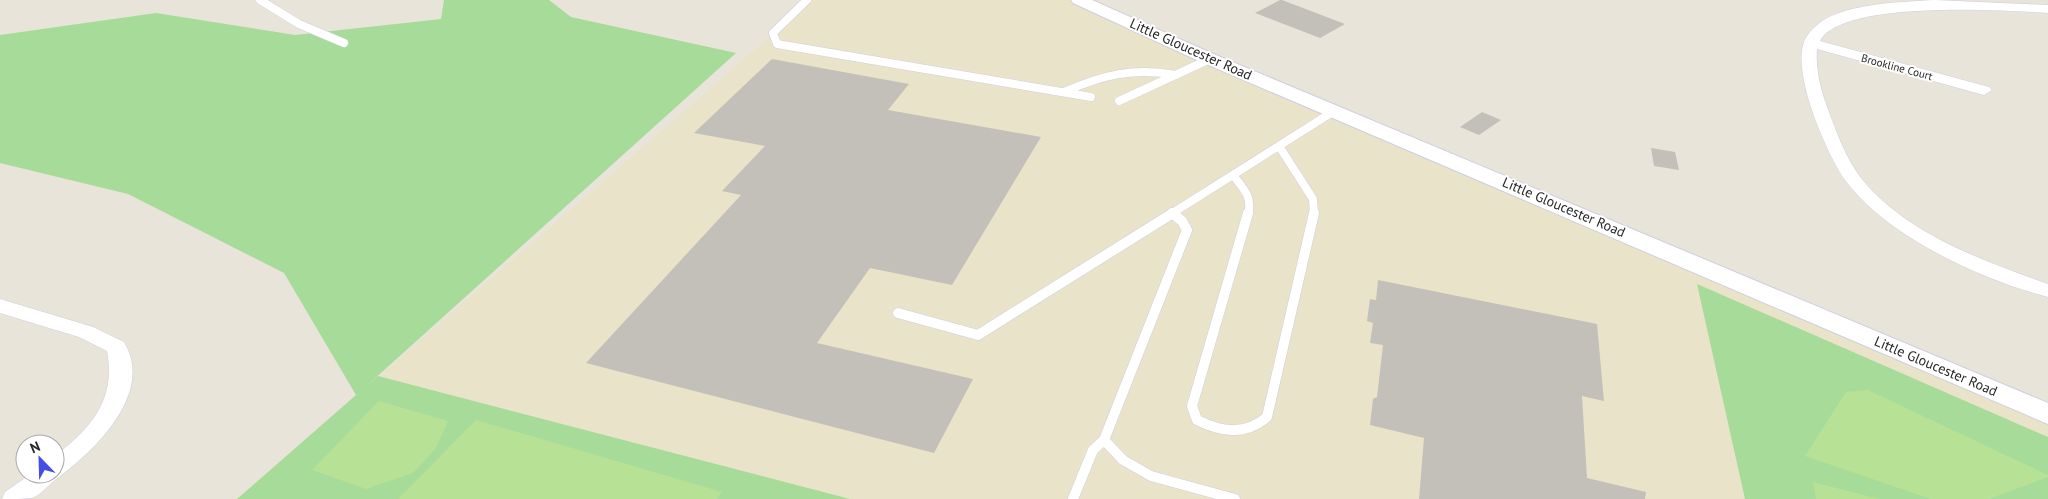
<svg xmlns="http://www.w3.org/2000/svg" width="2048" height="499" viewBox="0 0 2048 499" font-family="'PT Sans',sans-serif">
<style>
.education{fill:#e9e3c9}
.green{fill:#a7db99}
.pitch{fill:#b7e296}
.building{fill:#c3c0b9}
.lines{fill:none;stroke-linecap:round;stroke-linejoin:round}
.service-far1-casing{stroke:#cfcfdf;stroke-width:9}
.service-casing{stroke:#cfcfdf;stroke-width:11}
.minor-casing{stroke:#cfcfdf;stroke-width:1}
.tertiary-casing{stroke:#cfcfdf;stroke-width:2}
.service-far1{stroke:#fff;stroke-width:8}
.service{stroke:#fff;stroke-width:10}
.minor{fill:#fff;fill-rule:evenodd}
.tertiary{fill:#fff;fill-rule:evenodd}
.labels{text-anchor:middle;stroke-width:4;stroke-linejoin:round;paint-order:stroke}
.far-street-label{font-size:11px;fill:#272727;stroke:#fff}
.street-label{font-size:14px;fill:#272727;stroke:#fff}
</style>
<rect width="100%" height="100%" fill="#e8e4d9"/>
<path class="education" d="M812 0H1079L2048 414V499H237Z"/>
<path class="green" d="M444 0H549L571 17 736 53 362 390 378 376 850 499H237L356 395 284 273 128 194 0 163V35L156 13 295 35 441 19Z
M1697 284 2048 437V499H1745Z"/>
<path class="pitch" d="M1868 390 2048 475V477L1989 499H1931L1805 456 1846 392Z
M379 401 448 421 436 448 413 473 366 489 312 470Z
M476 420 722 492 717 499H398Z
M1813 482 1879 499H1816Z"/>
<path class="building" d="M1280 0H1282L1345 24 1320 38 1255 13Z
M772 59 909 84 888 110 1041 137 952 285 870 268 817 343 973 379 934 453 586 363 741 195 722 191 765 146 694 133Z
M1482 112 1501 120 1479 135 1460 127Z
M1651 148 1675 152 1679 170 1654 166Z
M1378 280 1597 324 1604 401 1582 396 1587 478 1646 492 1645 499H1419L1424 438 1370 425 1373 399 1377 397 1383 345 1370 343 1373 323 1367 321 1370 299 1376 300Z"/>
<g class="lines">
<g class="service-far1-casing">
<path id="service-far1" d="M260 0 299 24 344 43
M807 0 773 33 777 44 1091 97
M1064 92C1102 75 1135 67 1176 75
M1119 101 1210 59
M1279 146 1313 199 1314 214
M1233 175C1243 188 1253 197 1248 214
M1171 214 1334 111"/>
</g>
<g class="service-casing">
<path id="service" d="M1248 213 1192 406 1197 420C1221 432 1245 436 1267 417L1314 213
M898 313 978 335 1173 213
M1104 440 1123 460 1151 476 1235 499
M1073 499 1093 450 1104 440 1187 230 1182 221 1172 213"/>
</g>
<g class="minor-casing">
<path id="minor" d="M1935 0 2048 5V13C2004 10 1841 0 1820 41L1989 87 1992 90 1984 95 1817 49C1815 74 1823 97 1832 120 1840 142 1850 166 1866 184 1912 236 1984 261 2048 284V297C1990 282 1919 250 1873 210 1863 201 1853 191 1845 180 1826 152 1792 74 1804 42 1805 38 1811 30 1815 27 1838 3 1903 2 1935 0Z
M0 299 93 327 124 342C155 393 95 450 59 477 50 483 42 494 32 498 25 499 10 499 2 499L5 492 31 474H55V456C92 427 116 400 107 351L79 337 0 313Z"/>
</g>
<g class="tertiary-casing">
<path id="tertiary" d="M1071 0H1092L1211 53 2048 403V424L1199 61 1073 3Z"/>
</g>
<use href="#service-far1" class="service-far1"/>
<use href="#service" class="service"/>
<use href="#minor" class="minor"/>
<use href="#tertiary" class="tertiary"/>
</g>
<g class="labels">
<g class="far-street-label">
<text transform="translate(1897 67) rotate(15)" y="4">Brookline Court</text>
</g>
<g class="street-label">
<text transform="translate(1191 49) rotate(24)" y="5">Little Gloucester Road</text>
<text transform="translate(1564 207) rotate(23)" y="5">Little Gloucester Road</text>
<text transform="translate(1936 366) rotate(23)" y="5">Little Gloucester Road</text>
</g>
</g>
<g transform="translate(40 459) rotate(337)"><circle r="24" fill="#ffffff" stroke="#a9a9a9"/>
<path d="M0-4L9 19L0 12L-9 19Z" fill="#454de9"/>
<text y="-8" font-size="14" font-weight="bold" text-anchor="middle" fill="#272727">N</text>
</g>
</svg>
